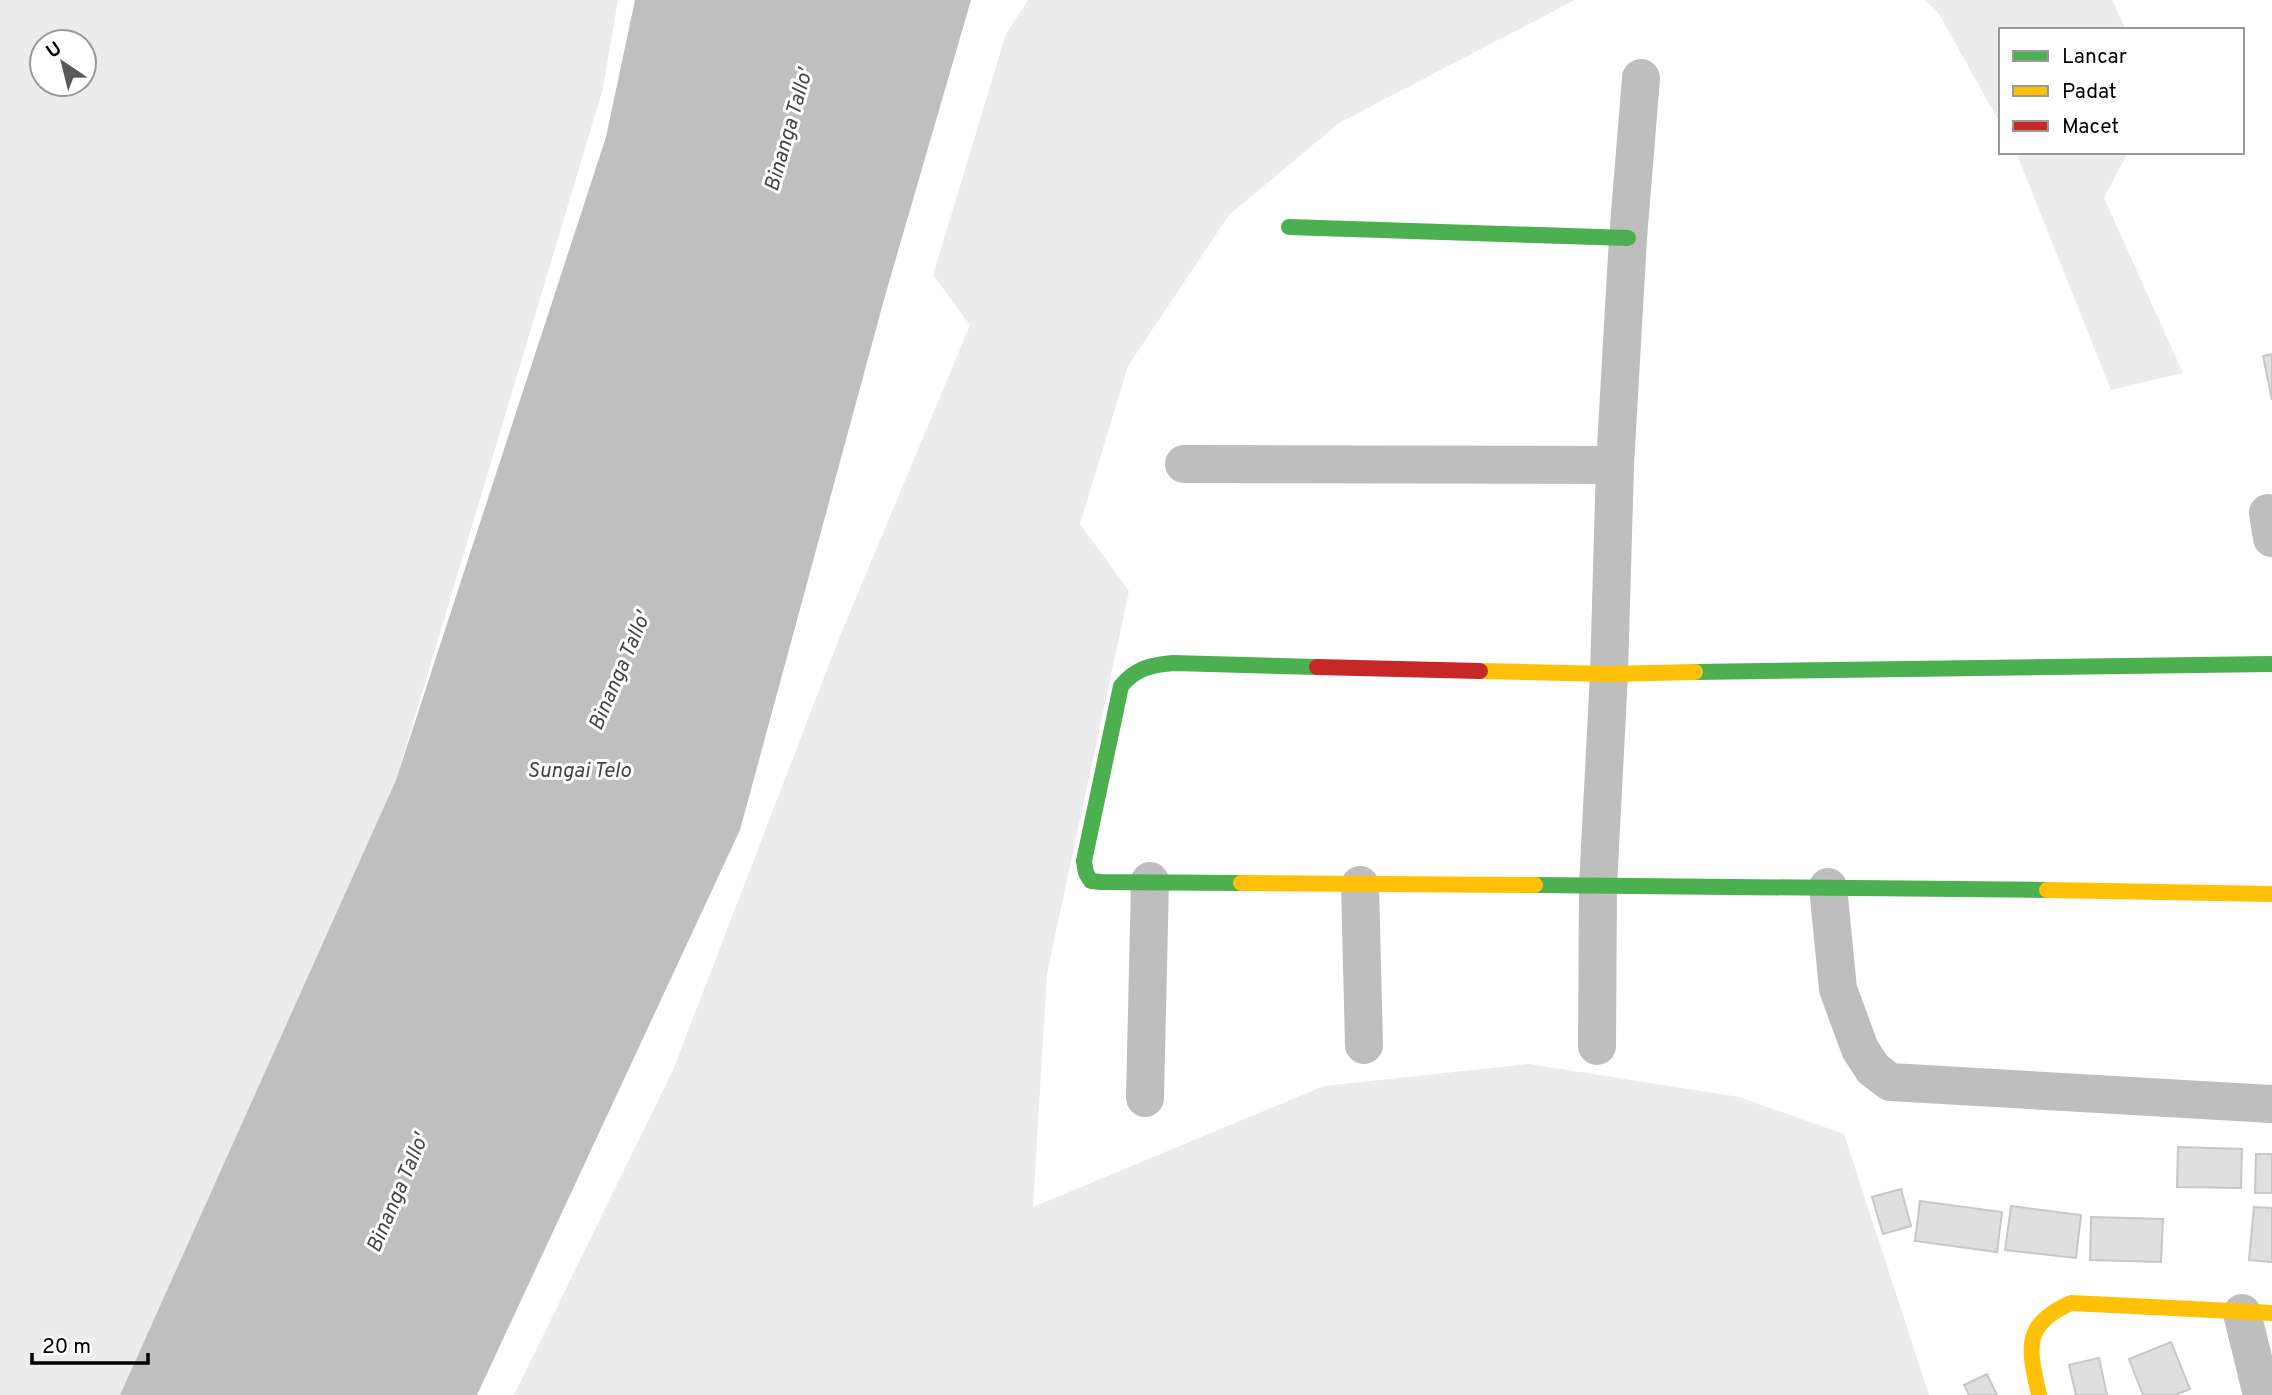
<svg xmlns="http://www.w3.org/2000/svg" width="2272" height="1395" viewBox="0 0 2272 1395" font-family="Overpass,sans-serif">
<style>
.green{fill:#ececec;fill-rule:evenodd}
.water{fill:#bfbfbf}
.building{fill:#dfdfdf;stroke:#c7c7c7;stroke-width:2}
.lines{fill:none;stroke-linecap:round;stroke-linejoin:round}
.street{stroke:#bebebe;stroke-width:38}
.fast{stroke:#4caf50;stroke-width:16}
.slow{stroke:#ffc107;stroke-width:16}
.jam{stroke:#c62828;stroke-width:16}
.labels{text-anchor:middle;stroke-width:6;stroke-linejoin:round;paint-order:stroke}
.water-label{font-size:21px;font-style:italic;fill:#444;stroke:#fff}
</style>
<rect width="100%" height="100%" fill="#fff"/>
<path class="green" d="M0 0H618L603 88 396 780 120 1395H0ZM42 42H84V84H42Z
M1028 0H1575L1339 123 1229 215 1128 366 1080 524 1129 591 1047 973 1033 1207 1324 1086 1529 1064 1739 1097 1844 1134 1929 1395H514L673 1070 838 641 970 325 933 275 1006 34Z
M1925 0H2112L2126 30H2001V125L1939 14Z
M2016 152H2128L2104 198 2183 373 2111 390Z"/>
<path class="water" d="M635 0H971L885 296 740 830 477 1395H120L396 780 606 137Z"/>
<path class="building" d="M2272 354V400L2263 356Z
M2178 1147 2242 1149 2241 1188 2177 1187Z
M2256 1154H2272V1193H2255Z
M1901 1189 1911 1226 1883 1234 1872 1197Z
M1920 1201 2002 1212 1997 1252 1915 1241Z
M2011 1206 2081 1215 2076 1258 2005 1250Z
M2254 1207 2272 1208V1262L2249 1260Z
M2091 1217 2163 1219 2161 1262 2090 1260Z
M2171 1342 2190 1389 2175 1395H2143L2129 1359Z
M2099 1358 2107 1395H2076L2069 1365Z
M1987 1374 1997 1395H1969L1964 1385Z"/>
<g class="lines">
<path class="street" d="M1184 464 1615 465
M2268 513 2272 538
M1360 885 1364 1045
M1828 887 1838 989 1860 1049 1873 1069 1890 1082 2272 1104
M1597 1046 1598 886 1609 674 1615 465 1628 238 1641 78
M1145 1098 1150 881
M2242 1313 2262 1395"/>
<path class="fast" d="M1289 227 1628 238
M1695 672 2272 664
M1241 883 1101 882 1091 881 1086 873 1084 861 1121 686C1136 668 1151 665 1173 663L1317 667
M1535 885 2047 890"/>
<path class="slow" d="M1480 671 1609 674 1695 672
M1241 883 1535 885
M2047 890 2272 894
M2039 1395C2029 1349 2021 1325 2071 1303L2272 1313"/>
<path class="jam" d="M1317 667 1480 671"/>
</g>
<g class="labels">
<g class="water-label">
<text transform="translate(788 130) rotate(-74)" y="7">Binanga Tallo'</text>
<text transform="translate(619 671) rotate(-67)" y="7">Binanga Tallo'</text>
<text x="579" y="777">Sungai Telo</text>
<text transform="translate(397 1193) rotate(-67)" y="7">Binanga Tallo'</text>
</g>
</g>
<rect x="1999" y="28" width="245" height="126" fill="#ffffff" stroke="#999999" stroke-width="2"/>
<rect x="2013" y="51" width="35" height="10" fill="#4caf50" stroke="#999999" stroke-width="2"/>
<text x="2062" y="63" font-size="21" fill="#000000">Lancar</text>
<rect x="2013" y="86" width="35" height="10" fill="#ffc107" stroke="#999999" stroke-width="2"/>
<text x="2062" y="98" font-size="21" fill="#000000">Padat</text>
<rect x="2013" y="121" width="35" height="10" fill="#c62828" stroke="#999999" stroke-width="2"/>
<text x="2062" y="133" font-size="21" fill="#000000">Macet</text>
<g transform="translate(63 63) rotate(325)"><circle r="33" fill="#ffffff" stroke="#999999" stroke-width="2"/>
<path d="M0-5L12 26L0 18L-12 26Z" fill="#595959"/>
<text y="-10" font-size="19" font-weight="bold" text-anchor="middle" fill="#000000">U</text>
</g>
<path d="M32 1353v10h116v-10" fill="none" stroke="#000000" stroke-width="3.5"/>
<text x="42" y="1353" font-size="21" fill="#000000" stroke="#ffffff" stroke-width="5" paint-order="stroke">20 m</text>
</svg>
